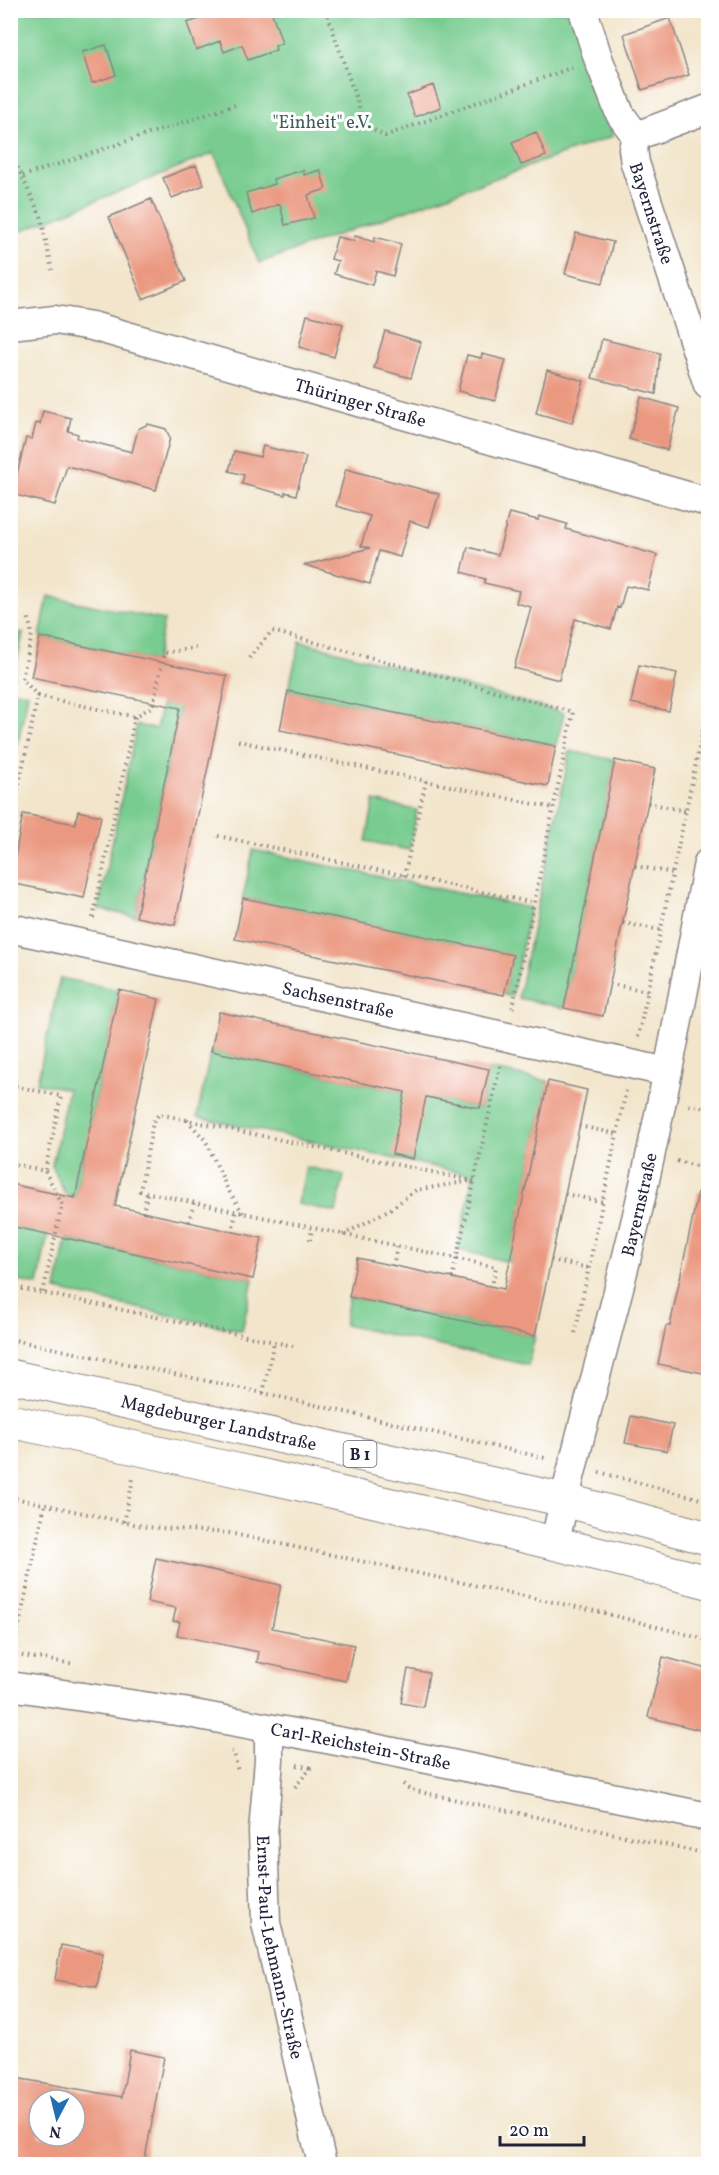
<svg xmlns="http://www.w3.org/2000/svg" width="719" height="2175" viewBox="0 0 719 2175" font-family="Vollkorn,serif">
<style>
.green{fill:#78cc90;stroke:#4d7766;stroke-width:1.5}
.building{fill:#eb9880;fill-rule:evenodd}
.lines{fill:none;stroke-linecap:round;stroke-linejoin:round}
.minor-casing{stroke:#8a8483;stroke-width:31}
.major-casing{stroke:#8a8483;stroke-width:35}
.path{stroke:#8a8483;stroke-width:4;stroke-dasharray:1.5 4.5;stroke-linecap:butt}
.minor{stroke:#fff;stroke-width:28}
.major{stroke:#fff;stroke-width:33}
.labels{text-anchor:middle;stroke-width:6;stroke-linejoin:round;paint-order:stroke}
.shield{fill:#fff;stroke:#646476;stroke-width:1.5}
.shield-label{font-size:16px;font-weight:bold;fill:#22223b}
.park-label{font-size:18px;fill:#405e59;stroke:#fff}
.street-label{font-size:18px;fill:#22223b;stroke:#fff}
</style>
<rect width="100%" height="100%" fill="#fff"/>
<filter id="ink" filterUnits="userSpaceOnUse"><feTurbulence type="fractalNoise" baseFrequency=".0167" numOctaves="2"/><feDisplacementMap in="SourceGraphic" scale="12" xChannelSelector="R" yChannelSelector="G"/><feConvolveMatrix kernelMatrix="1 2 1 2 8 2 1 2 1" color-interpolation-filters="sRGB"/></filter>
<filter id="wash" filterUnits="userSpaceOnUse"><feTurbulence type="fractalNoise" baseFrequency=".008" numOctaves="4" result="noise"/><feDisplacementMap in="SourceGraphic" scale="24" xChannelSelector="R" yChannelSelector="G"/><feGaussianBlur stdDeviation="1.35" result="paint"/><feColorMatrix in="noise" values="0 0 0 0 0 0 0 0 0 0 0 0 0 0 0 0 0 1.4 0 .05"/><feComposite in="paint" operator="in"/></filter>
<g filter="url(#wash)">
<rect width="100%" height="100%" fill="#f2e5cb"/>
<path class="green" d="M10 11H578L613 136 259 263 214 153 11 235Z
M48 596 164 620 156 661 40 637Z
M11 631 23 633 11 690 28 693 11 778Z
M300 641 564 713 556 746 288 691Z
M170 665 188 668 136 917 98 909 137 725 156 729Z
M570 751 615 760 564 1008 518 998Z
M374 801 417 810 409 850 366 841Z
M253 850 530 908 512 996 504 995 512 955 243 898Z
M60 978 119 990 75 1197 65 1194 52 1166 68 1089 37 1083Z
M211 1051 480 1108 489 1069 548 1081 510 1262 458 1250 473 1175 197 1117Z
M306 1167 344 1175 336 1212 298 1204Z
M43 1191 54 1201 38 1285 11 1279V1226L35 1231Z
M66 1239 253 1279 242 1331 56 1290Z
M349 1297 535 1336 528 1365 344 1325Z"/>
<g id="blocks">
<path class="building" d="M209 10H271L282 43 275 46 276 50 248 60 242 45 224 52 220 41 196 50 187 23 211 15Z
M670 18 689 75 642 90 624 34Z
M106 45 116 75 92 83 82 52Z
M433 85 441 107 415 117 407 95Z
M536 132 546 156 521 165 512 142Z
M196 165 204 185 172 198 163 178Z
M303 170 304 175 320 170 326 189 308 195 314 218 285 225 280 204 252 214 246 193 275 184 273 179Z
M151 199 186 281 143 299 109 217Z
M576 233 613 242 603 283 565 274Z
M355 236 374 242 375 237 401 244 393 276 376 271 372 285 334 274 338 261 331 259 337 237 354 241Z
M307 315 343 324 334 357 299 347Z
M385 331 421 342 411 378 374 368Z
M602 339 660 353 656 394 592 378Z
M482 354 506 360 495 401 458 391 467 355 481 358Z
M547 370 584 381 572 423 536 413Z
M641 397 679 408 667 450 629 439Z
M43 411 71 418 68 431 78 434 77 438 132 452 138 429 148 424 166 429 170 438 156 490 67 466 55 505 12 494 26 438 32 439 36 423 40 424Z
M263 446 306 457 296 495 285 492V495L242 484 244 475 229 471 234 451 260 457Z
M346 469 439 494 429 527 410 521 400 557 379 551 370 584 305 565 370 548 361 546 370 516 336 506Z
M509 513 538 520 539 516 567 524 566 529 657 555 648 590 632 586 631 587 626 586 620 608 617 607 611 629 575 619 559 680 514 668 531 607 516 603 519 591 484 583 485 579 462 572 468 547 498 555Z
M40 637 227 676 175 925 136 917 180 708 31 677Z
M639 665 677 673 669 711 631 703Z
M288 691 556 746 548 786 280 730Z
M615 760 655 769 603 1016 564 1008Z
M78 811 101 816 84 898 10 883 23 814 75 824Z
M243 898 513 955 504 995 235 939Z
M119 990 159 999 115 1206 262 1238 253 1279 10 1226V1184L75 1198Z
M219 1012 489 1069 480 1108 426 1097 413 1159 392 1154 405 1092 211 1051Z
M548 1081 587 1090 535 1336 349 1297 357 1258 504 1289Z
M698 1192 708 1193V1374L658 1364 666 1326H670Z
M631 1416 673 1425 667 1451 625 1443Z
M156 1558 281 1585 272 1628 354 1645 346 1681 257 1662 259 1652 177 1635 180 1622 173 1621 176 1608 147 1602Z
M663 1657 708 1669V1732L648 1717Z
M408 1669 429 1673 423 1707 401 1703Z
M61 1945 103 1953 97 1987 55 1980Z
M130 2050 164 2057 144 2164H10V2077L122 2097ZM39 2100H75V2136H39Z"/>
</g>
</g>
<g filter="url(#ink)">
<use href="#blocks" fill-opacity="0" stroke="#8a8483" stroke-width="1.5"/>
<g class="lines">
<g class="minor-casing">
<g id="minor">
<path id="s1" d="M583 10 598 58 620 114 636 136 633 149 635 163 708 385"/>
<path d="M636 136 708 109"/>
<path id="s2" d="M10 325 55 320 92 326 708 502"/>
<path id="s3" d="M10 928 667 1072"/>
<path id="s4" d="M555 1542C580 1425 616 1310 642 1193 667 1084 687 973 708 863"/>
<path id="s5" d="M10 1686 183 1712 369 1747 708 1817"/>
<path id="s6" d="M269 1729V1760L263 1832 266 1923 322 2164"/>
</g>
</g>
<g class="major-casing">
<g id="major">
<path id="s7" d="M10 1376 564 1500 708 1538"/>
<path d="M10 1421C244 1471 477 1522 708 1582"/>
</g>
</g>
<path class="path" d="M326 10 365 125 385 136 573 67
M10 151 41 217 52 270
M23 176 235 105
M249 658 272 631 573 712 512 1011
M38 696 135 717
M238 741 553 808
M648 803 686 811
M10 825 38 696 22 679 32 635 28 615
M218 836 534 903
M635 866 673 873
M404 876 426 781
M93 918 135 717 153 706 164 653 196 648
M623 923 661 930
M610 984 648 991
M638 1037 708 706
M10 1085 61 1096 45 1171
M689 1105 708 1109
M187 1120 206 1141 227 1188 243 1213
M579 1126 618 1134
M677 1161 708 1169
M10 1163 45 1171 62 1204 43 1293
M474 1181 159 1114 153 1122 140 1191 496 1267 492 1286
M565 1194 604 1202
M143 1213 147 1193
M189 1222 194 1202
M232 1232 236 1212
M343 1235 392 1208 416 1190 471 1181
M310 1240 312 1229
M551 1260 589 1268
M393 1266 397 1247
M452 1278 501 1062
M10 1286 293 1346
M575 1333 626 1091
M10 1339 263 1393 545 1458
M263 1393 274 1342
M599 1472 708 1501
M10 1497 147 1527 229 1533 600 1612 708 1640
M124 1522 133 1479
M10 1654 75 1664
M13 1654 45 1504
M231 1752 234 1753 238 1772
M297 1765 311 1768
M403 1784 411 1790 708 1854
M295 1787 311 1768 314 1767"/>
<use href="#minor" class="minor"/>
<use href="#major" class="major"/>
</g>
</g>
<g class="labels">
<rect class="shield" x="343.5" y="1441" width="33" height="26" rx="4.5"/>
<g class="shield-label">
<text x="360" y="1460">B 1</text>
</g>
<g class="park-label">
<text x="322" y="128">"Einheit" e.V.</text>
</g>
<g class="street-label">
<text dy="6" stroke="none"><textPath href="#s1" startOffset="218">Bayernstraße</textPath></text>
<text dy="6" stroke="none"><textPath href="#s2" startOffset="362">Thüringer Straße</textPath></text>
<text dy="6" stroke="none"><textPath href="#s3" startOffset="336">Sachsenstraße</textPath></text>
<text dy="6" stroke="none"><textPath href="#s4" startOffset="348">Bayernstraße</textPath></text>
<text dy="6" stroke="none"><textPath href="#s7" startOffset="214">Magdeburger Landstraße</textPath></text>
<text dy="6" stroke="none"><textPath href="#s5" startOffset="356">Carl-Reichstein-Straße</textPath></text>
<text dy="6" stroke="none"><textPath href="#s6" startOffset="220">Ernst-Paul-Lehmann-Straße</textPath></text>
</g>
</g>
<rect width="719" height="2175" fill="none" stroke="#fff" stroke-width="36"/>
<g transform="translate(57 2118) rotate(187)"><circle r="28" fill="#ffffff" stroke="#a7a7b1" stroke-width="1.5"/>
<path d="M0-4.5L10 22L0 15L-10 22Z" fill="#1f6fb2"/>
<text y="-9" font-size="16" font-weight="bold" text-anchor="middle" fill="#22223b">N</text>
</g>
<path d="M500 2136v9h84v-9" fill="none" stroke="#22223b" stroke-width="3"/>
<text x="509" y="2136" font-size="18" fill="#22223b" stroke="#ffffff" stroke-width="4.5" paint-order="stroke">20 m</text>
</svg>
